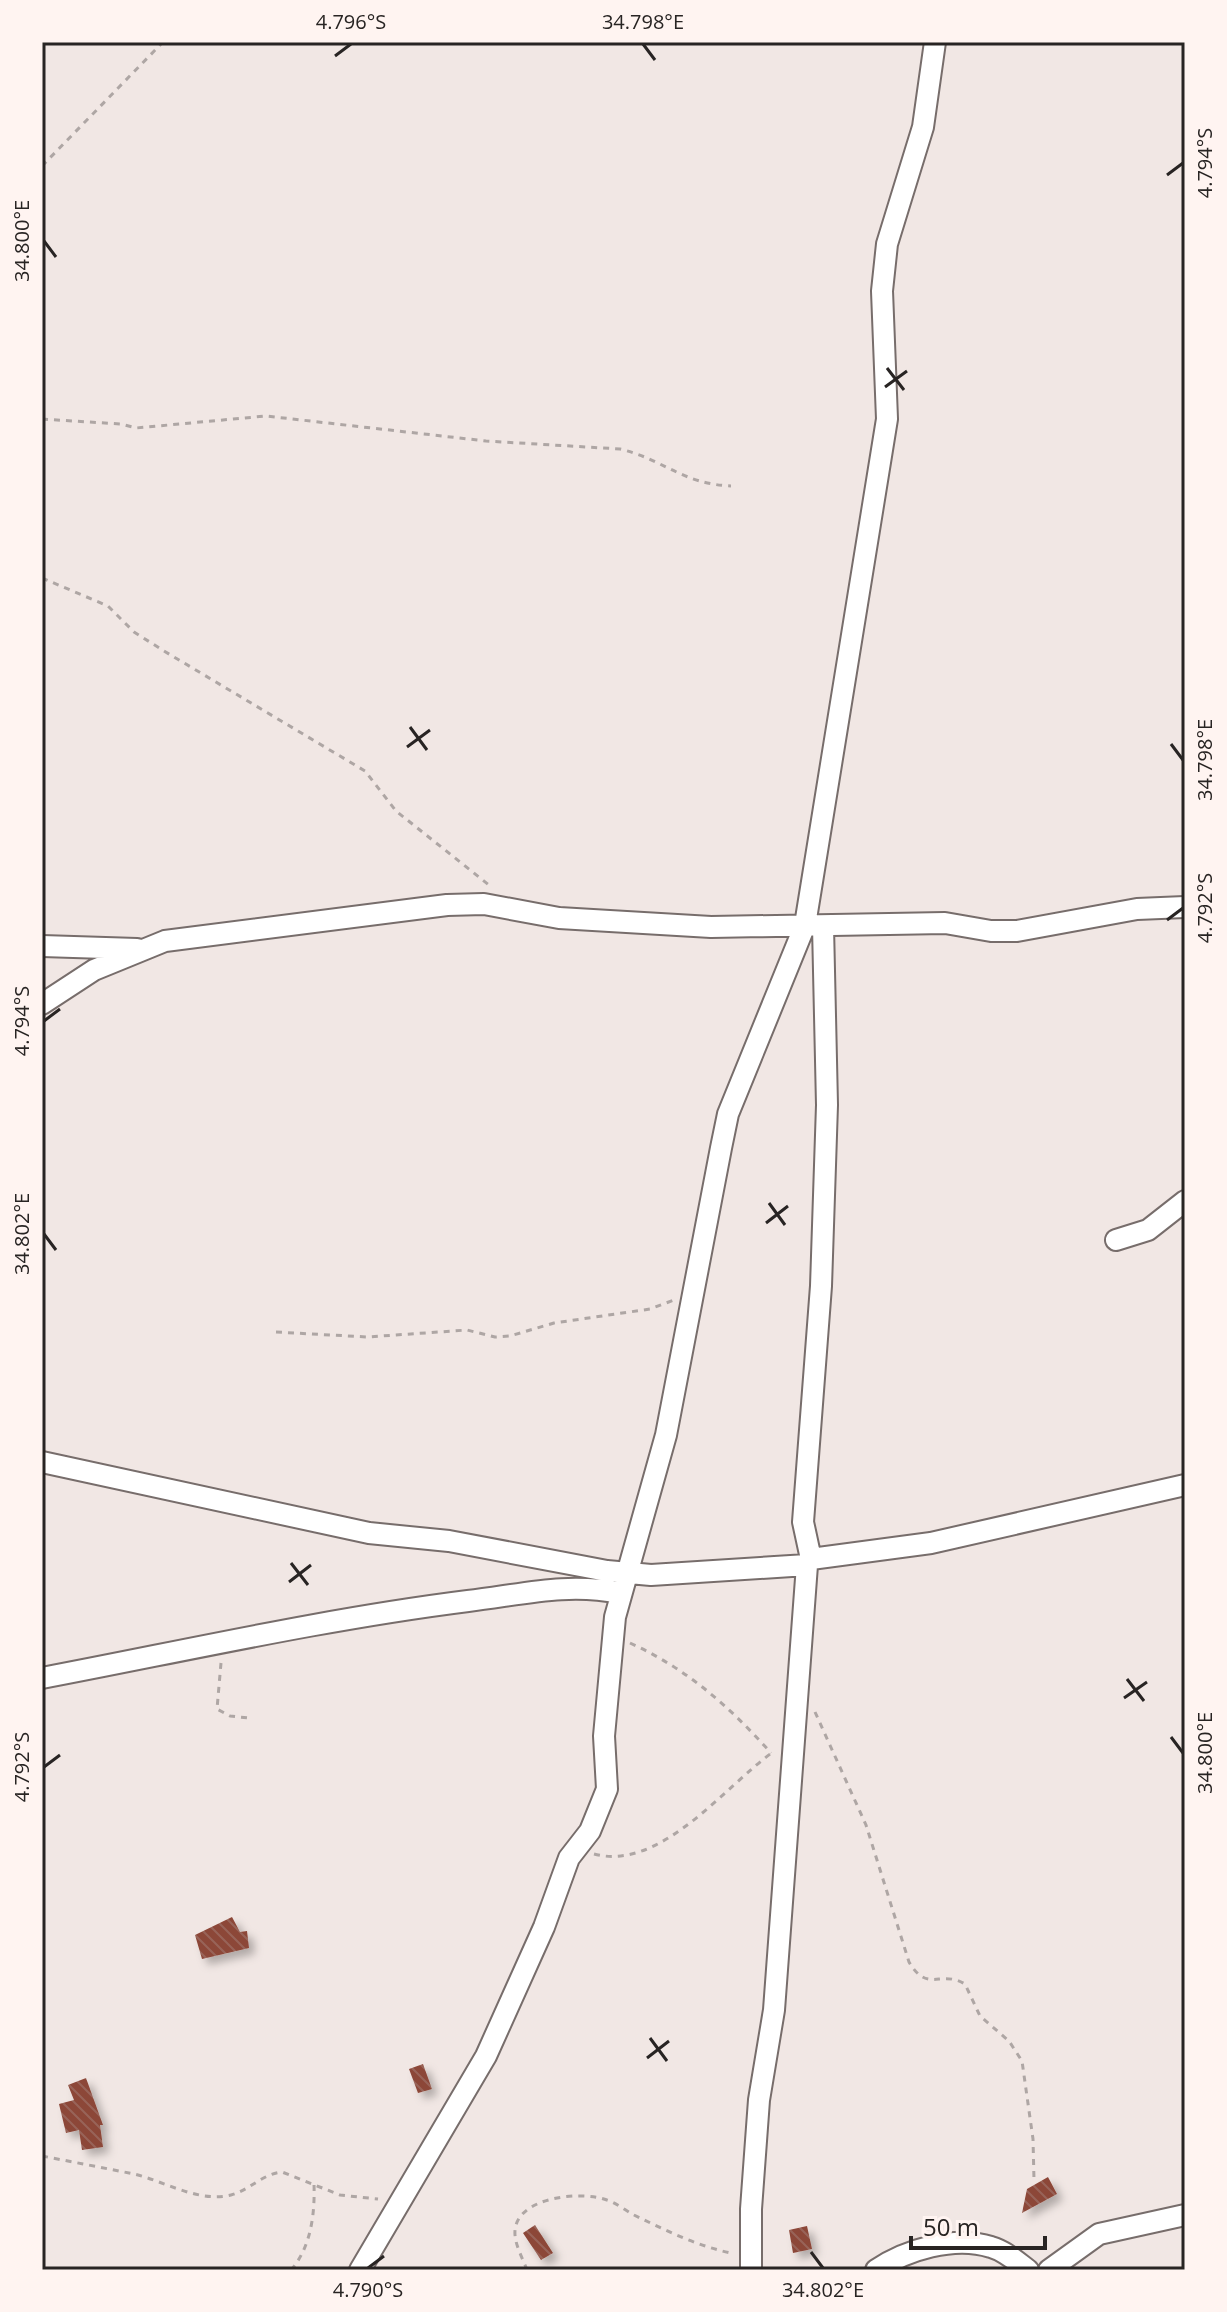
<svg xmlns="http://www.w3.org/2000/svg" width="1227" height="2312" viewBox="0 0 1227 2312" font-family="'Open Sans',sans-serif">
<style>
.building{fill:url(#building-back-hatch);filter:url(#shadow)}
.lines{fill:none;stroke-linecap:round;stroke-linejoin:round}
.minor-casing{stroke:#776d6b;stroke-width:24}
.path{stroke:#aea6a4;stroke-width:3;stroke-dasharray:6 6;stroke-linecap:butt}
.minor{stroke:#fff;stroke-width:20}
.ticks{fill:none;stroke:#282423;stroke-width:3}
.neatline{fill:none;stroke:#282423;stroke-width:3}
.ticks-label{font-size:20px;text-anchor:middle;fill:#282423}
</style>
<defs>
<pattern id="building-back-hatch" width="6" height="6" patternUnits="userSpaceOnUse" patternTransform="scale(2)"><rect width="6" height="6" fill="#8c4637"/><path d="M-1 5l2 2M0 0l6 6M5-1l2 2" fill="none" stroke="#986458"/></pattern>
<filter id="shadow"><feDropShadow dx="6" dy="6" stdDeviation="4" flood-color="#0004"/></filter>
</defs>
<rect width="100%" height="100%" fill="#f1e7e4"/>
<path class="building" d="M232 1917 240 1932 247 1931 249 1948 202 1959 195 1935Z
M423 2064 432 2089 418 2093 409 2069Z
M86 2078 103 2125H100L103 2147 82 2150 79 2130 66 2133 59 2104 74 2100 68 2085Z
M1048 2177 1057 2194 1022 2213 1027 2189Z
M535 2225 553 2253 541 2260 523 2233Z
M807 2226 812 2249 793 2253 789 2230Z"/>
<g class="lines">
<g class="minor-casing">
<path id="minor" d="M42 946 137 949
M42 1004 94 970 165 941 447 905 484 904 559 918 711 927 945 923 991 931H1017L1137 909 1185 907
M1116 1240 1148 1230 1185 1201
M42 1462 369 1533 449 1541 607 1571 651 1575 807 1565 811 1559 931 1543 1185 1485
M811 1559 803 1522 821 1286 827 1105 823 926
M42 1678C184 1651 325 1619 468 1601 520 1595 567 1582 619 1593
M360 2270 486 2056 544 1927 569 1858 590 1831 607 1789 604 1736 615 1617 666 1435 721 1148 728 1114 805 925 887 419 882 291 887 244 923 127 935 42
M751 2270V2209L759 2100 774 2010 807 1565
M876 2270C906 2250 954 2235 991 2247 1005 2251 1016 2261 1028 2270
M1049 2270 1099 2234 1185 2215"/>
</g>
<path class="path" d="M42 166 163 42
M42 419 121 424 136 428 266 416 486 441 620 449C663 459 682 484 731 486
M42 578 108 606 134 632 164 651 365 771 396 811 489 885
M276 1332 367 1337 467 1330 495 1337 510 1336 554 1323 650 1309 674 1300
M630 1643C687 1669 729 1706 771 1753
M221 1663 217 1709 230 1716 249 1718
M815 1712 866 1825 909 1962C928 1994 940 1969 965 1984L980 2016 1009 2041 1022 2061 1033 2139 1034 2180
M594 1854C661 1872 726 1785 773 1752
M42 2156C73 2162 104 2168 134 2174 164 2181 198 2203 231 2195 250 2190 262 2174 282 2172L340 2195 378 2199
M291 2270C311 2247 315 2214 314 2184
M527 2270C523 2259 516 2247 515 2235 512 2197 581 2190 607 2200 616 2203 625 2210 634 2215 665 2230 697 2246 731 2253"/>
<use href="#minor" class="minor"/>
</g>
<path class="ticks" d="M643 44 655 60M335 56 351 44M1167 175 1183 163M44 241 56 257M887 368 904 390M885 387 907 371M410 727 427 750M1171 744 1183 760M407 747 430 730M1167 920 1183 908M44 1021 60 1009M769 1203 785 1225M766 1223 788 1206M44 1234 56 1250M291 1563 308 1585M289 1582 311 1565M1127 1679 1144 1701M1124 1698 1147 1682M1171 1737 1183 1753M44 1767 60 1755M650 2038 667 2061M647 2058 669 2041M811 2252 823 2268M368 2268 384 2256"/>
<rect width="1227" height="2312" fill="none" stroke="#fff4f1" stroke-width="88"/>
<path d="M911 2236v12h134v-12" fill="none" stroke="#282423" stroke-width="4"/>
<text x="923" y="2236" font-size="24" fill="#282423" stroke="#fff4f1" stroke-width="6" paint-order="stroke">50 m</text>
<rect x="44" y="44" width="1139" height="2224" class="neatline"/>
<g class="ticks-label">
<text x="351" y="29">4.796°S</text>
<text x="643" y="29">34.798°E</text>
<text transform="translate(1205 163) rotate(-90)" y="7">4.794°S</text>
<text transform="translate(22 241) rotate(-90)" y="7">34.800°E</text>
<text transform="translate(1205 760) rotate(-90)" y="7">34.798°E</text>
<text transform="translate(1205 908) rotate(-90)" y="7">4.792°S</text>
<text transform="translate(22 1021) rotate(-90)" y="7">4.794°S</text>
<text transform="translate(22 1234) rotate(-90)" y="7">34.802°E</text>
<text transform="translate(1205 1753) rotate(-90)" y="7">34.800°E</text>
<text transform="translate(22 1767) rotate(-90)" y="7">4.792°S</text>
<text x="368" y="2297">4.790°S</text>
<text x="823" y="2297">34.802°E</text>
</g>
</svg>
